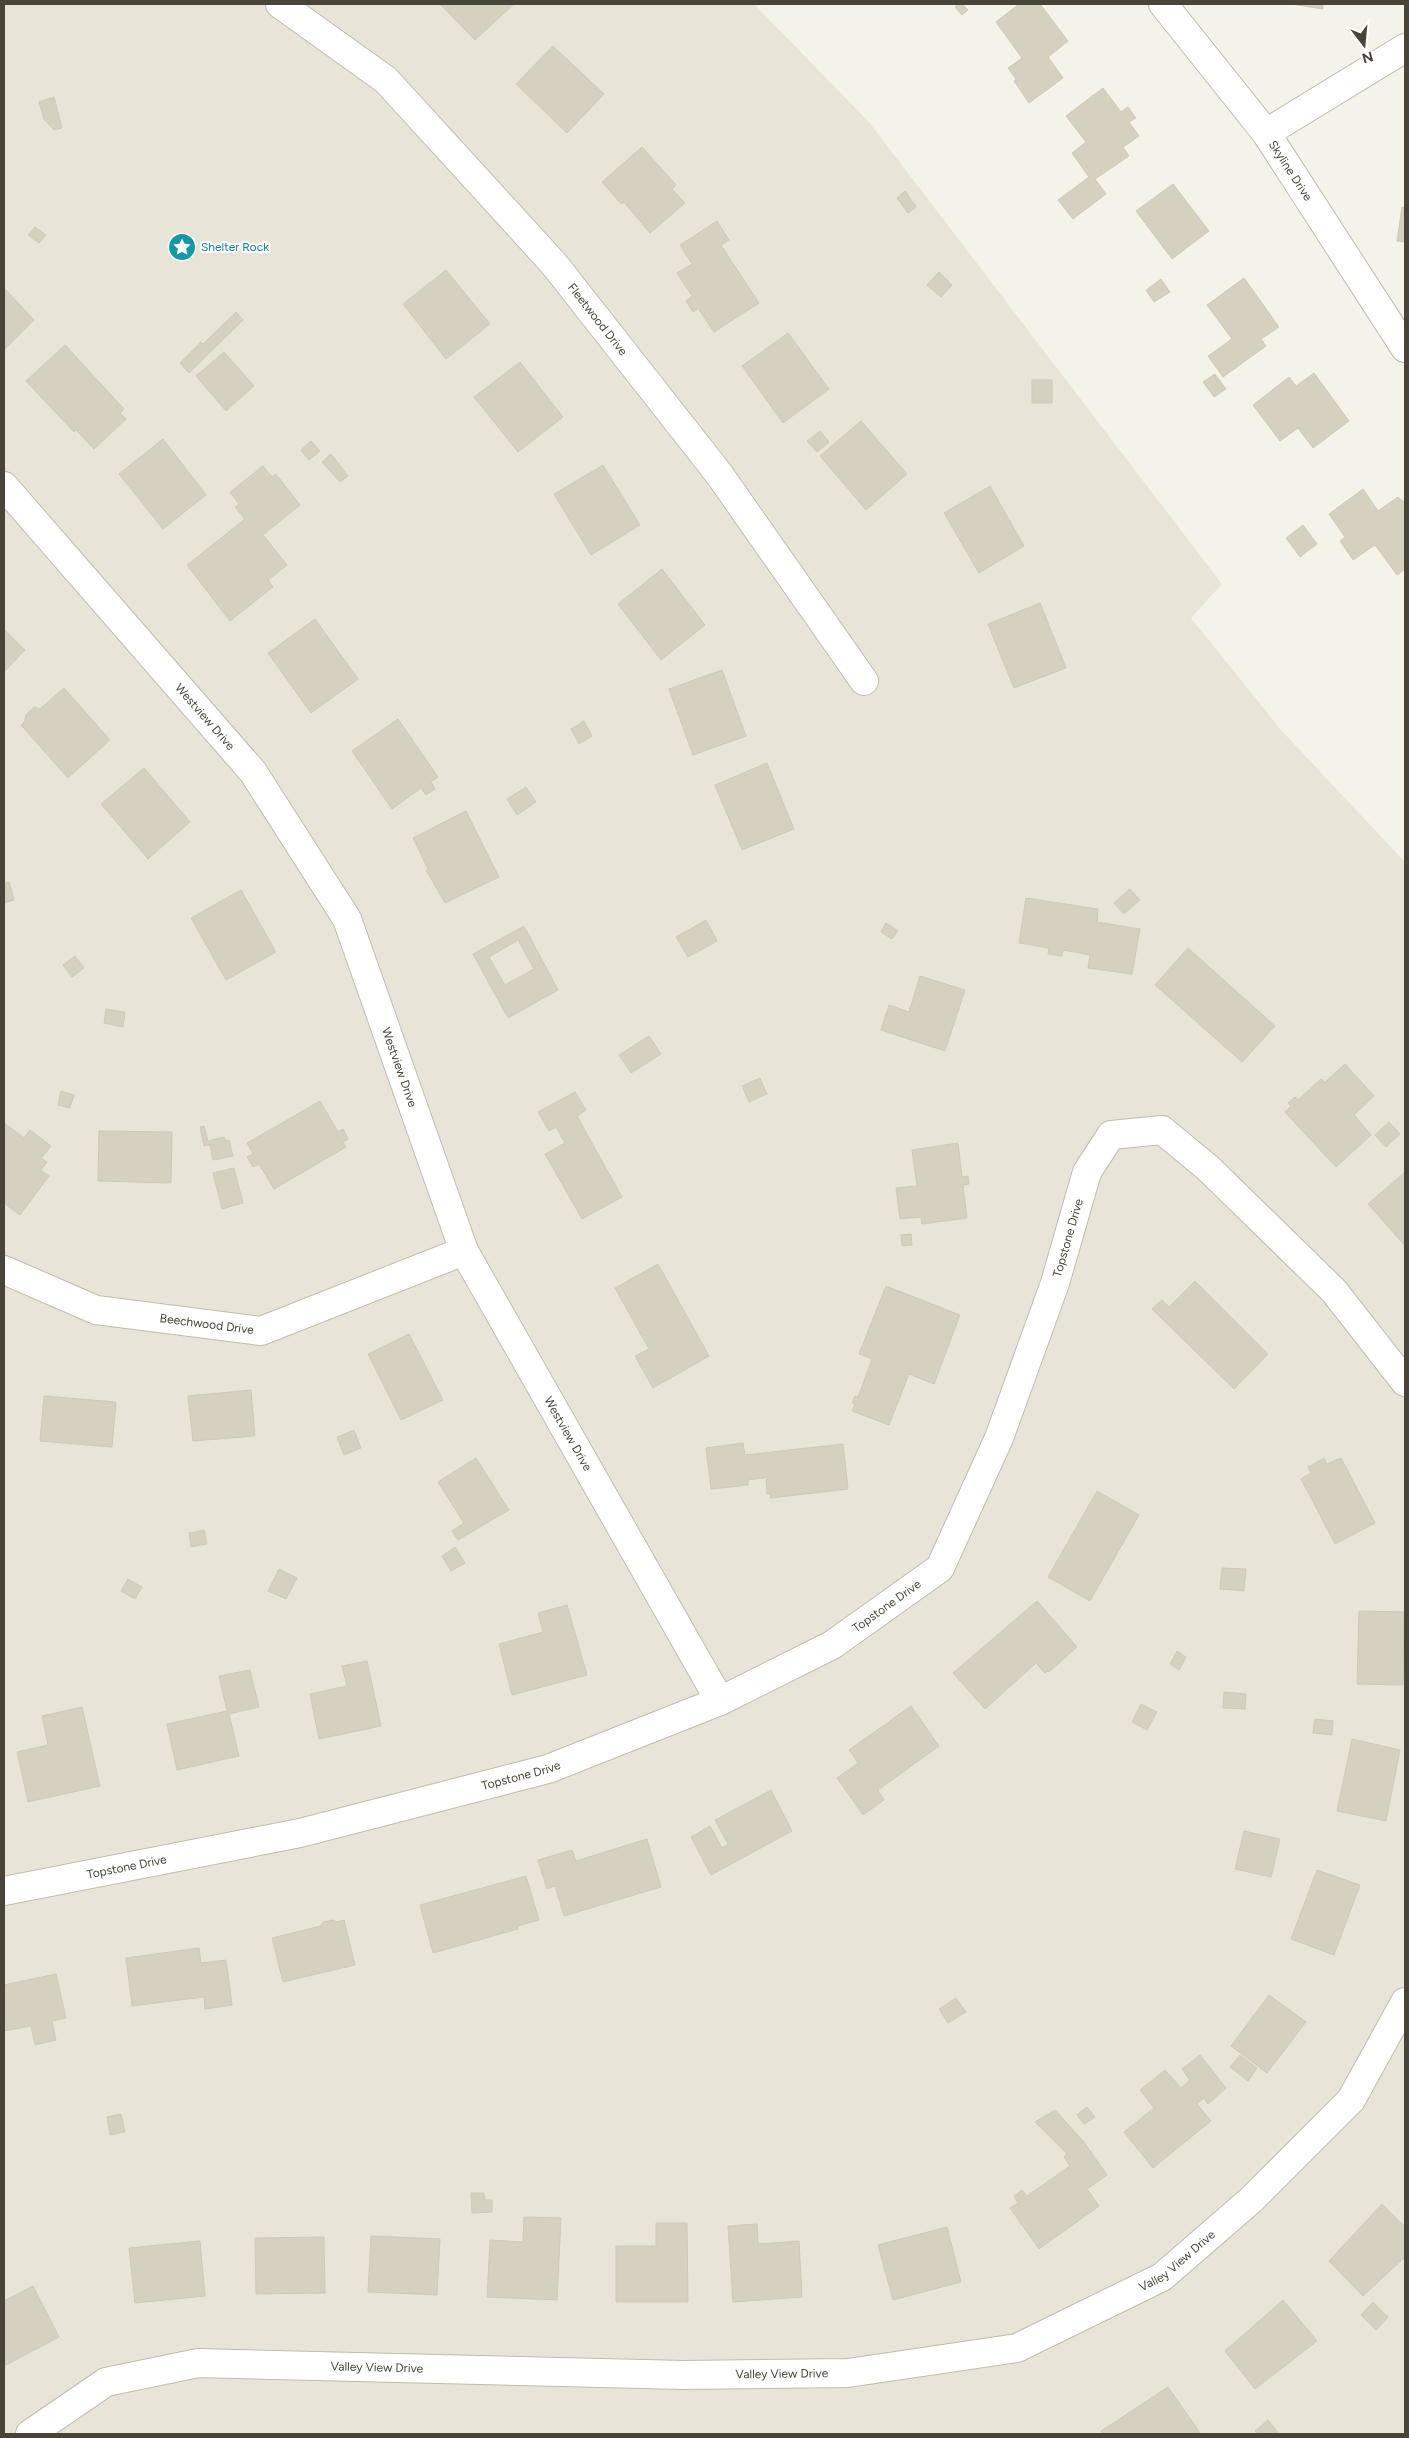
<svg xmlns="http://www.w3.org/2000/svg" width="1409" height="2438" viewBox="0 0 1409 2438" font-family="Figtree,sans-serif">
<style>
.residential{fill:#e8e5d8}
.building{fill:#d6d0c0;stroke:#d0c9b3;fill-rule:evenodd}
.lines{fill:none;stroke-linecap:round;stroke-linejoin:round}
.minor-casing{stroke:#c0bcad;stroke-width:30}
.minor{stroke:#fff;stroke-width:28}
.labels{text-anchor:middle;stroke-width:4;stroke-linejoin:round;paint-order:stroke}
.street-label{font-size:12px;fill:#484438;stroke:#fff}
.culture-label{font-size:12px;fill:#0d838f;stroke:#fff;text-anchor:start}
</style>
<rect width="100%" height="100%" fill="#f4f3ea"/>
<path class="residential" d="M4 4H754L869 122 1222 584 1191 618 1281 730 1405 862V2434H4Z"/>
<path class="building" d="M440 4H514L475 40Z
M959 4H962L968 10 962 15 955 7Z
M1019 4H1040L1068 41 1048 57 1063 78 1029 103 1014 81 1016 79 1008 68 1022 58 996 22Z
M1291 4H1323V9Z
M553 46 604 94 567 133 516 84Z
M1103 88 1121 112 1128 107 1136 118 1129 122 1139 136 1123 147 1129 156 1095 179 1106 194 1073 219 1058 200 1089 177 1072 153 1086 142 1066 116Z
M54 97 62 128 54 130 44 119 39 102Z
M642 147 676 185 672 189 685 203 650 233 624 202 621 204 602 182Z
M1173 184 1209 231 1172 259 1136 211Z
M905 191 916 207 908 213 897 198Z
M1402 207 1405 208V242L1397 241Z
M717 221 729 240 721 245 759 303 714 332 698 308 693 312 686 301 692 296 677 273 692 264 680 245Z
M35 227 46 235 39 243 28 235Z
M446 270 490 324 446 359 403 304Z
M939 272 952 285 941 297 927 285Z
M1244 278 1279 327 1261 339 1266 346 1223 377 1208 356 1232 339 1207 305Z
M1161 279 1170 292 1154 302 1146 290Z
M4 288 34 320 4 350Z
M236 312 243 320 189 373 180 363 201 342 203 344Z
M788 333 829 389 783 423 742 366Z
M65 345 124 409 120 413 126 419 94 449 76 430 74 432 26 381Z
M224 352 254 386 226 411 196 376Z
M520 362 563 417 518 452 474 397Z
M1314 373 1349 421 1313 448 1298 428 1280 441 1253 405 1289 377 1296 386Z
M1215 374 1226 389 1214 397 1203 382Z
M1032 380H1052V403H1032Z
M861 421 907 474 866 510 820 456Z
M820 431 829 442 817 452 807 441Z
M163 439 206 495 163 529 119 474Z
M311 441 320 451 309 460 301 450Z
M331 454 348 476 340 482 322 462Z
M603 465 640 525 591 555 554 494Z
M263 466 272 477 276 474 300 505 263 535 287 565 268 580 273 587 230 621 187 565 245 519 235 507 239 504 230 492Z
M990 486 1024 546 979 573 944 513Z
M1363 489 1378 511 1398 497 1405 503V569L1397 575 1375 545 1353 560 1340 541 1345 537 1329 514Z
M1303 525 1317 544 1300 557 1286 538Z
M662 569 705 625 661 660 618 604Z
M1040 603 1066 668 1014 688 988 624Z
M315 619 358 679 311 713 268 653Z
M4 629 25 650 4 672Z
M722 670 746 736 693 755 669 689Z
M64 688 110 740 68 778 21 725 24 722 26 715 34 707 40 709Z
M398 719 438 777 431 782 435 789 426 795 421 788 392 809 352 751Z
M584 721 592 736 579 744 571 729Z
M767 763 794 829 742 850 715 785Z
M144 768 190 822 148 859 101 804Z
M526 787 536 802 517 815 507 799Z
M466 811 499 877 445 903 426 870 428 869 413 838Z
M9 882 14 900 4 903V884Z
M1130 889 1140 900 1124 914 1114 903Z
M241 890 276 952 226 980 191 918Z
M1026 898 1098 909 1097 922 1140 929 1132 974 1088 968 1090 955 1063 950 1062 956 1048 954 1049 948 1019 943Z
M706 920 717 941 688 957 676 937Z
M886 923 898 931 892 939 881 932Z
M524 926 558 990 508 1018 473 954ZM518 940 534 969 505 985 489 957Z
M1188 948 1275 1026 1242 1062 1155 985Z
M75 956 84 968 72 977 63 965Z
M920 976 965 990 945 1051 881 1030 889 1005 909 1012Z
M106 1009 125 1012 123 1027 104 1023Z
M649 1036 661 1054 631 1073 619 1055Z
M1345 1064 1374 1096 1354 1115 1371 1135 1336 1167 1285 1112 1291 1106 1288 1103 1295 1097 1298 1100 1321 1079 1325 1082Z
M760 1078 767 1094 749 1102 742 1086Z
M61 1091 74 1095 70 1108 58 1105Z
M575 1092 586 1110 577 1116 622 1197 582 1219 545 1154 565 1143 556 1127 549 1131 538 1112Z
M320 1101 338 1132 343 1129 348 1139 343 1142 346 1147 274 1189 259 1164 253 1167 247 1157 253 1154 247 1143Z
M1389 1122 1400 1134 1386 1147 1375 1135Z
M4 1123 24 1138 30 1130 51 1146 41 1158 47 1162 41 1170 49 1176 20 1215 4 1203Z
M204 1126 208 1141 224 1137 226 1141 229 1140 233 1156 213 1160 210 1145 204 1146 200 1127Z
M99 1131 172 1132 171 1183 98 1181Z
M958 1143 962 1177 968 1176 969 1184 963 1185 967 1218 922 1224 921 1217 900 1219 896 1188 917 1186 912 1150Z
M234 1168 243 1203 222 1209 213 1173Z
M1405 1172V1246L1368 1204Z
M911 1234 912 1245 902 1246 901 1235Z
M658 1264 709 1356 653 1388 635 1356 649 1349 615 1288Z
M1195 1281 1268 1354 1234 1389 1152 1309 1162 1300 1169 1307Z
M886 1286 960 1315 934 1384 909 1374 889 1425 852 1411 855 1404 852 1403 855 1396 858 1397 872 1359 859 1354Z
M409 1334 443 1400 401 1420 368 1354Z
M251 1390 255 1436 193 1441 188 1396Z
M44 1396 116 1402 112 1447 40 1441Z
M354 1430 361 1448 344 1455 337 1437Z
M743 1443 745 1455 843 1444 848 1489 771 1498 770 1494H767L766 1480 769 1477 748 1480V1485L711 1489 706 1448Z
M476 1458 509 1510 458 1540 452 1531 464 1523 438 1482Z
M1324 1458 1327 1464 1341 1458 1375 1523 1335 1544 1301 1479 1311 1473 1308 1467Z
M1097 1491 1139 1515 1090 1601 1048 1577Z
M204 1530 207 1544 191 1547 189 1533Z
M455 1547 465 1563 451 1571 442 1556Z
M1222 1568 1246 1569 1244 1591 1220 1589Z
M279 1569 297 1578 286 1599 268 1591Z
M128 1579 142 1587 135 1599 121 1591Z
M1037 1601 1077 1647 1049 1672 1047 1671 1045 1673 1036 1663 985 1709 953 1673Z
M567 1605 587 1675 512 1695 499 1644 543 1632 538 1613Z
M1359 1611 1404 1612 1403 1685 1357 1684Z
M1177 1651 1186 1657 1179 1670 1170 1664Z
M367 1661 381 1726 319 1739 310 1694 347 1686 342 1666Z
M250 1670 259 1707 229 1714 239 1756 177 1770 167 1724 227 1711 219 1676Z
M1224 1692 1246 1694 1245 1709 1223 1708Z
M1141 1704 1157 1712 1147 1730 1132 1722Z
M911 1706 939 1746 878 1790 884 1800 863 1815 837 1778 858 1763 849 1750Z
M82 1707 100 1786 28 1802 17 1752 48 1745 42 1716Z
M1315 1719 1333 1721 1332 1735 1313 1733Z
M1352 1739 1400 1750 1386 1821 1337 1811Z
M771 1790 792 1831 711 1875 691 1837 710 1826 722 1848 728 1844 715 1820Z
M1244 1831 1280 1839 1271 1877 1235 1869Z
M647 1839 661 1887 564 1916 555 1886 547 1889 538 1860 572 1850 576 1861Z
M1317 1870 1360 1885 1334 1955 1291 1939Z
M526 1876 539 1920 518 1926V1929L433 1953 420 1905Z
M333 1920 337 1922 344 1920 355 1965 283 1982 272 1938 321 1926 323 1922Z
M199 1948 201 1963 226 1960 232 2005 205 2009 204 1997 132 2006 126 1958Z
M56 1974 66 2018 52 2021 56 2040 35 2045 31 2026 4 2031V1985Z
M1269 1995 1306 2022 1267 2073 1231 2046Z
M956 1998 966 2012 948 2023 939 2009Z
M1200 2055 1226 2088 1208 2104 1204 2098 1197 2104 1211 2121 1153 2168 1124 2132 1154 2108 1140 2090 1165 2070 1181 2088 1190 2080 1182 2069Z
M1240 2055 1257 2068 1248 2081 1230 2067Z
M1087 2107 1095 2117 1084 2124 1077 2115Z
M1055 2110 1084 2142 1107 2175 1087 2189 1099 2206 1039 2249 1010 2208 1018 2203 1014 2196 1022 2190 1027 2196 1070 2166 1064 2157 1067 2154 1035 2122Z
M121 2114 125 2132 110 2135 107 2117Z
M471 2193H484L485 2200H492V2212L472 2213Z
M1382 2204 1405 2227V2257L1363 2296 1329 2261Z
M524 2217 561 2218 557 2300 487 2297 490 2240 523 2242Z
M656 2223H687L688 2302H616V2246H656Z
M757 2224 758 2244 799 2241 802 2297 733 2302 728 2226Z
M947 2227 961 2282 893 2300 878 2245Z
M371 2236 440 2239 437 2295 368 2292Z
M324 2237 325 2293 256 2294 255 2238Z
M200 2241 205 2296 135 2303 129 2248Z
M33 2286 59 2337 4 2366V2301Z
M1283 2300 1317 2341 1255 2389 1225 2351Z
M1373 2302 1388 2317 1376 2330 1361 2315Z
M1168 2387 1201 2434H1103L1101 2431Z
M1268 2420 1279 2434H1258L1255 2431Z"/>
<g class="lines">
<g class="minor-casing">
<g id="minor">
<path id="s1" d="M280 4 386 80 554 264 719 474 864 681"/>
<path id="s2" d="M1163 4 1266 133 1405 348"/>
<path d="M1266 133 1405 48"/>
<path id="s3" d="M4 486 253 772 347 919 464 1251 720 1701"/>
<path id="s4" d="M4 1270 96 1310 261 1331 464 1251"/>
<path id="s5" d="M4 1891 300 1833 548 1769 720 1701 832 1645 940 1568 999 1438 1055 1283 1087 1172 1111 1135 1162 1130 1208 1168 1334 1291 1405 1382"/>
<path id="s6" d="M30 2434 106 2382 198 2363 684 2375 848 2373 1017 2348 1162 2277 1252 2199 1351 2100 1405 2002"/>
</g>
</g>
<use href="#minor" class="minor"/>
</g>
<defs>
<g id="sight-disc" transform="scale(1.4375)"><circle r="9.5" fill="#0f9aa8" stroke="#fff"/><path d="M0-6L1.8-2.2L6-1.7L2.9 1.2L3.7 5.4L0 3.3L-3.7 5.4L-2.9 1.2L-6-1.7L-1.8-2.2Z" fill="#fff"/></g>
</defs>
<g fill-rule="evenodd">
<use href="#sight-disc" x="182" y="247"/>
</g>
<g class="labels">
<g class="street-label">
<text dy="4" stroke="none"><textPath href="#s2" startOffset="210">Skyline Drive</textPath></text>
<text dy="4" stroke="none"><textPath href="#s1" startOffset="450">Fleetwood Drive</textPath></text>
<text dy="4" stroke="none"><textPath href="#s3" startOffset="306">Westview Drive</textPath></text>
<text dy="4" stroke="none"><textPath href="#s3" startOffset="711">Westview Drive</textPath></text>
<text dy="4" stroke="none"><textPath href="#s5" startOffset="1355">Topstone Drive</textPath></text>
<text dy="4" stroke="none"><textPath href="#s4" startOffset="212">Beechwood Drive</textPath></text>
<text dy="4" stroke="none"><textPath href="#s3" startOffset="1116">Westview Drive</textPath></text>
<text dy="4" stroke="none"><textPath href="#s5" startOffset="935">Topstone Drive</textPath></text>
<text dy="4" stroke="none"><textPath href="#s5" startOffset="530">Topstone Drive</textPath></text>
<text dy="4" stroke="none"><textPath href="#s5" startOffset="125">Topstone Drive</textPath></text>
<text dy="4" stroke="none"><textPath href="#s6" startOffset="1190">Valley View Drive</textPath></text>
<text dy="4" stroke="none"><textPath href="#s6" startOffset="365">Valley View Drive</textPath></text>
<text dy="4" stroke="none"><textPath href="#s6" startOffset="770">Valley View Drive</textPath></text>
</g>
<g class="culture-label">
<text x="201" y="251">Shelter Rock</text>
</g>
</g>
<rect width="1409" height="2438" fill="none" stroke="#484438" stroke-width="10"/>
<g transform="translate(1364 45) rotate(164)" stroke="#ffffff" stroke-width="4" paint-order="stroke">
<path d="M0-4L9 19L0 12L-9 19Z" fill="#484438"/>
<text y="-8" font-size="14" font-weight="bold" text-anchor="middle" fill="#484438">N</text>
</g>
</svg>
